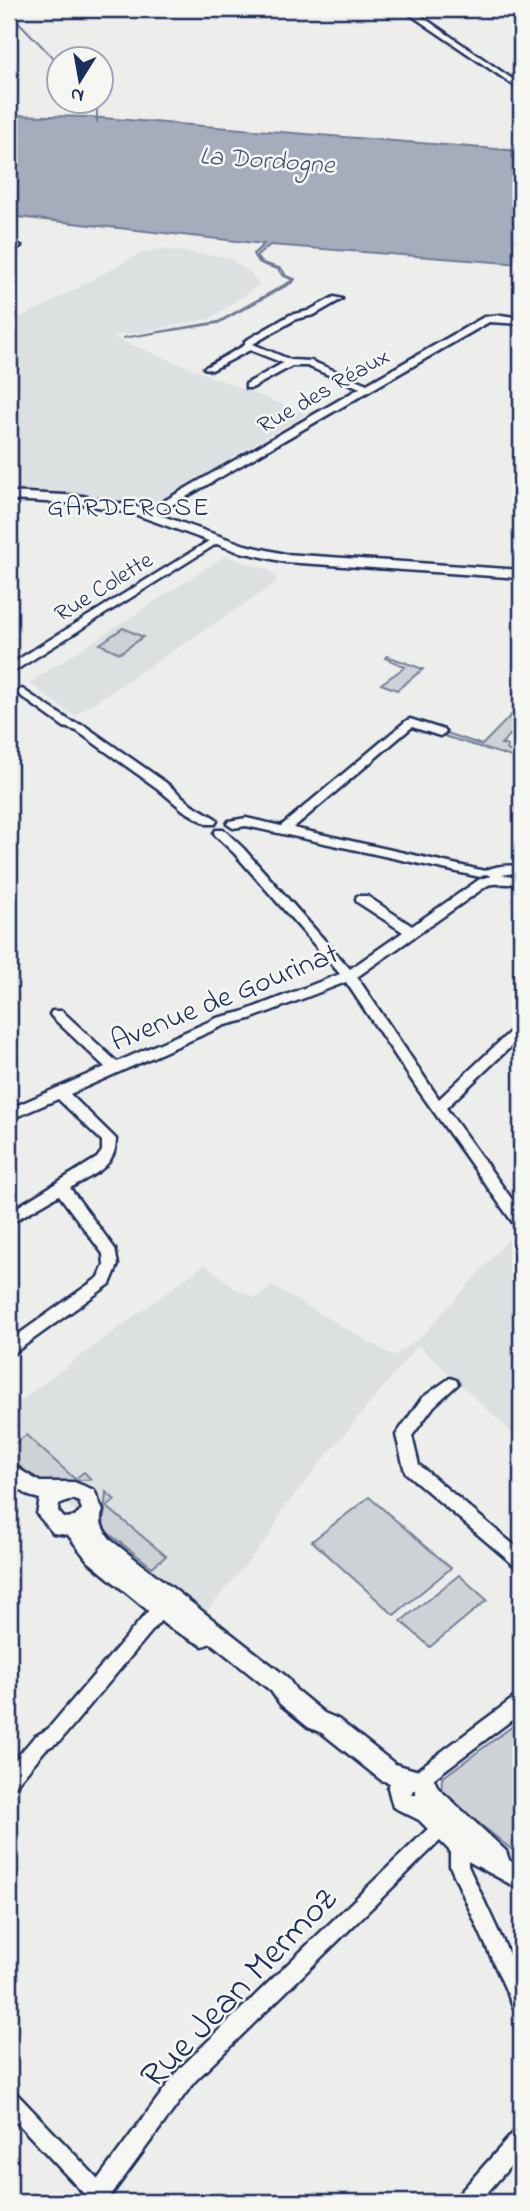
<svg xmlns="http://www.w3.org/2000/svg" width="530" height="2211" viewBox="0 0 530 2211" font-family="'Indie Flower',sans-serif">
<style>
.built{fill:#dde0e1}
.green{fill:#ced2d7;stroke:#74809a;stroke-width:2}
.water{fill:#a5acbc;stroke:#6e7a96;stroke-width:2}
.lines{fill:none;stroke-linecap:round;stroke-linejoin:round}
.stream{stroke:#6e7a96;stroke-width:2}
.minor-casing{stroke:#1b2f5e;stroke-width:5}
.major-casing{stroke:#1b2f5e;stroke-width:5}
.minor{fill:#f6f6f2;fill-rule:evenodd}
.major{fill:#f6f6f2;fill-rule:evenodd}
.labels{text-anchor:middle;stroke-width:5;stroke-linejoin:round;paint-order:stroke}
.far-street-label{font-size:24px;fill:#1b2f5e;stroke:#f6f6f2}
.far-water-label{font-size:26px;font-style:italic;fill:#44547a;stroke:#f6f6f2}
.far-neighbourhood-label{font-size:26px;letter-spacing:2px;fill:#1b2f5e;stroke:#f6f6f2}
.street-label{font-size:30px;fill:#1b2f5e;stroke:#f6f6f2}
.near-street-label{font-size:37px;fill:#1b2f5e;stroke:#f6f6f2}
</style>
<rect width="100%" height="100%" fill="#edeeec"/>
<filter id="ink" filterUnits="userSpaceOnUse"><feTurbulence type="fractalNoise" baseFrequency=".0143" numOctaves="2"/><feDisplacementMap in="SourceGraphic" scale="14" xChannelSelector="R" yChannelSelector="G"/><feConvolveMatrix kernelMatrix="1 2 1 2 8 2 1 2 1" color-interpolation-filters="sRGB"/></filter>
<g filter="url(#ink)">
<path class="built" d="M161 249 227 257 251 273 259 285 210 319 112 337 306 414 222 463 228 466 159 503 148 499 140 505 100 500 93 495 9 491V313L17 318 39 309 141 253Z
M225 556 269 570 276 577V583L74 716 29 683Z
M517 1230 521 1235V1441L418 1345 282 1510 271 1534 205 1613 9 1459V1409L205 1264 236 1289 255 1298 272 1286 394 1356 422 1336Z"/>
<path class="green" d="M123 628 143 637 120 653 100 644Z
M387 656 423 669 397 690 381 684 405 667 385 658Z
M521 705V739L510 735 501 744 508 746 507 750 521 754V760L444 736 447 733 482 745Z
M26 1435 75 1479 84 1472 91 1479 41 1485 9 1457V1448Z
M106 1492 115 1500 107 1507 166 1556 152 1567 103 1529Z
M369 1497 451 1568 394 1615 312 1541Z
M459 1575 487 1600 430 1647 401 1621Z
M521 1720V1857L441 1793 442 1778Z"/>
<path class="water" d="M9 115 90 117 521 151V264L270 245 256 257 263 263 282 269 286 276 295 279 293 282 218 323 123 338 218 322 293 280 282 275 278 269C267 266 258 265 253 254L264 244 9 216Z"/>
<g class="lines">
<path class="stream" d="M9 12 60 65
M93 102 97 106V122"/>
<g class="minor-casing">
<path id="minor" d="M402 9H411L521 85V90Z
M9 240 21 246 9 253Z
M334 297 342 299 314 315 296 319 253 344 291 360 311 361 367 384 484 317 501 315 521 318V324L489 322 153 516H145V512L360 388 307 366H292L252 388H246V384L283 363 250 350 212 370 204 368 245 345V341L290 315 308 311Z
M217 536 221 537V541L16 670 9 671V665Z
M22 689 72 722 85 726 165 782 191 804 215 818 217 821 215 824H207L183 810 157 788 77 731 64 727 18 694 16 692Z
M410 719 444 730 446 732 440 736 412 727 293 828 485 871C493 866 511 864 521 867V882C510 886 500 882 488 885L357 977 439 1099 516 1026 521 1024V1037L446 1108 521 1212V1228L516 1227 419 1091 346 982 250 1019 225 1025 70 1094 116 1139C116 1168 92 1175 70 1188L115 1249 118 1265 110 1284 14 1353 9 1355V1341L99 1277 104 1265 103 1254 59 1195 9 1224V1212L97 1158 102 1151V1141L58 1099 9 1120V1109L105 1067 52 1017 50 1014 52 1011H62L117 1062 217 1018 242 1012 340 974 235 854 216 836 214 833 216 830H224L243 848 350 969 403 932 357 902 356 899 357 896H367L412 926 480 879 491 876 486 874 480 877 246 826 233 828 227 824 229 821 246 818 281 826 406 721ZM514 873 517 875 512 877 502 875Z
M450 1378 456 1380 458 1384 434 1406 412 1436 419 1465 521 1551V1568L515 1566 406 1473 404 1468 396 1435 422 1398Z
M161 1601 167 1603 170 1608 167 1613 60 1741 46 1749 15 1786 9 1788V1767L34 1737 48 1729 155 1603Z
M521 1695V1713L425 1785 419 1787 413 1785 410 1779 413 1773 515 1697Z
M442 1818 448 1821 451 1827 448 1833 194 2082 106 2202H84L86 2196 9 2114V2090L16 2093 98 2179 180 2068 436 1821Z
M459 1835 466 1838 468 1844V1866L521 1980V2011L514 2008 450 1866V1844L452 1838Z
M521 2129V2154L479 2202H455L458 2195 514 2132Z"/>
</g>
<g class="major-casing">
<path id="major" d="M9 492 82 496 137 507 245 545 285 554 521 570V578L285 562 236 551 134 514 82 504 9 500Z
M9 1463 40 1482H74L94 1490 103 1511C97 1523 105 1532 112 1541L287 1677 296 1690 324 1713 338 1719 395 1764 432 1775 438 1788 506 1851 509 1860 521 1867V1890L451 1852 419 1820 393 1807 388 1788 390 1783 381 1780 322 1733 308 1727 280 1704 271 1691 211 1643 203 1646 168 1627 88 1561 68 1535 53 1533 37 1514 40 1499 29 1496 9 1482ZM73 1499 79 1502 82 1509 75 1517 64 1518 58 1511 59 1505ZM413 1790H416V1795L411 1794Z"/>
</g>
<use href="#minor" class="minor"/>
<use href="#major" class="major"/>
</g>
</g>
<g class="labels">
<g class="far-street-label">
<text transform="translate(323 390) rotate(-30)" y="8">Rue des Réaux</text>
<text transform="translate(103 586) rotate(-32)" y="8">Rue Colette</text>
</g>
<g class="far-water-label">
<text transform="translate(267 159) rotate(4)" y="9">La Dordogne</text>
</g>
<g class="far-neighbourhood-label">
<text x="129" y="515">GARDEROSE</text>
</g>
<g class="street-label">
<text transform="translate(224 996) rotate(-22)" y="10">Avenue de Gourinat</text>
</g>
<g class="near-street-label">
<text transform="translate(237 1986) rotate(-46)" y="13">Rue Jean Mermoz</text>
</g>
</g>
<rect width="530" height="2211" fill="none" stroke="#f6f6f2" stroke-width="35"/>
<rect x="18" y="18" width="495" height="2176" fill="none" stroke="#1b2f5e" stroke-width="2.5" filter="url(#ink)"/>
<g transform="translate(80 80) rotate(191)"><circle r="33" fill="#f6f6f2" stroke="#9ea6b7" stroke-width="2"/>
<path d="M0-5L12 26L0 18L-12 26Z" fill="#1b2f5e"/>
<text y="-10" font-size="19" font-weight="bold" text-anchor="middle" fill="#1b2f5e">N</text>
</g>
</svg>
